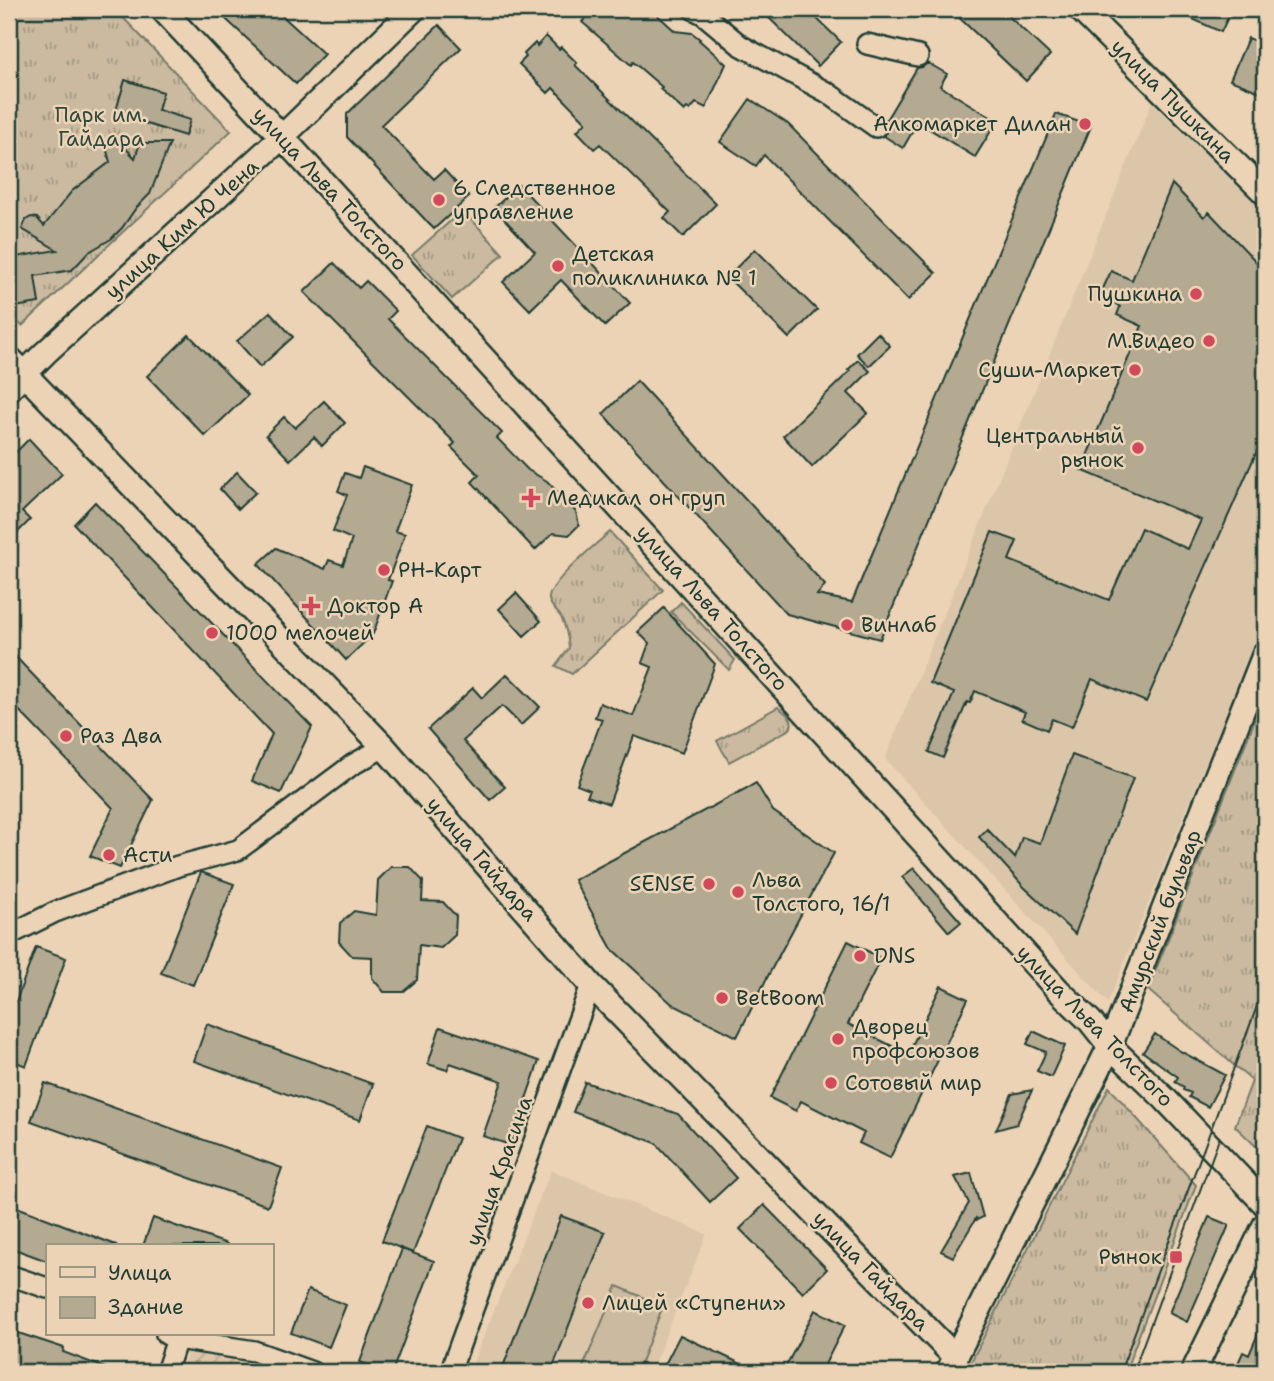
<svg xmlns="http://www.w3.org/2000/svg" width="1274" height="1381" viewBox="0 0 1274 1381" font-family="'Shantell Sans',sans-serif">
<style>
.built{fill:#dcc6aa}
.industrial{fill:url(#industrial-furrows)}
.grass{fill:url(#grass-tufts);stroke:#757c6a;stroke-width:2}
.pitch{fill:#cbbaa0;stroke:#757c6a;stroke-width:2}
.building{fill:#b4a991;stroke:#1f3d34;stroke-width:2}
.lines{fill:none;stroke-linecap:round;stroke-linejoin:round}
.minor-casing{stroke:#1f3d34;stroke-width:24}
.tertiary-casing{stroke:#1f3d34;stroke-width:28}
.minor{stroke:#edd3b5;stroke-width:19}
.tertiary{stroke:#edd3b5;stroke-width:23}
.tram{stroke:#1f3d34;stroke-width:2}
.poi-dot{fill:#d1495b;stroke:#edd3b5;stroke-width:2.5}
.labels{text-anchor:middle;stroke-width:5;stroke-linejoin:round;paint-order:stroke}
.street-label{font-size:21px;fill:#1f3d34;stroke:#edd3b5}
.park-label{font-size:21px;fill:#304a3f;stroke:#edd3b5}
.poi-label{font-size:21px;fill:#1f3d34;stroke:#edd3b5;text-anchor:start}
</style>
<defs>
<pattern id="industrial-furrows" width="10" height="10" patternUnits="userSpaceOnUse" patternTransform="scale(1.75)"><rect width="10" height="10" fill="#dcc6aa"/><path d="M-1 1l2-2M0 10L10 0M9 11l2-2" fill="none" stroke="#bcab93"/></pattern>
<pattern id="grass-tufts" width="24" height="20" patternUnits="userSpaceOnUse" patternTransform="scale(1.75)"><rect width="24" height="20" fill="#cbbaa0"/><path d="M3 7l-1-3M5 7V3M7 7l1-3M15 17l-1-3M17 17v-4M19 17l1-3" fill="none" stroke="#a49883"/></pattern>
</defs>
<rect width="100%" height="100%" fill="#edd3b5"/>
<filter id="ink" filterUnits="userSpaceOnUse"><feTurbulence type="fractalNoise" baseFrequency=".0143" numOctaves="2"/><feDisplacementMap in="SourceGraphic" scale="14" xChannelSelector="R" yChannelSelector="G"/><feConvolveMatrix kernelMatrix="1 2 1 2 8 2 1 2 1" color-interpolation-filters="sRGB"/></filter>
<g filter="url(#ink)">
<path class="built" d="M1152 102 1265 213V617L1108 1003 885 759Z
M551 1170 707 1234 651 1372H469Z"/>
<path class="industrial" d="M189 1347 246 1353 295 1372H181Z"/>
<path class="grass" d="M9 9H115L231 131 22 326 9 313Z
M463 210 503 254 452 299 412 255Z
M610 532 663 590 572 674 556 666 569 648C568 637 566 627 561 617 557 611 550 606 549 599 548 583 597 543 610 532Z
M681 602 735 660 729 670 671 612Z
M1265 694V1155L1235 1126 1252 1081 1148 990Z
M778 707C785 713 796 719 790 729L729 762 717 741Z
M1109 1087 1196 1185 1125 1372H966Z"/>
<path class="pitch" d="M617 1286 663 1306 637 1372H581Z"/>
<path class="building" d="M215 9H275L324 54 296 84Z
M594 9H651L675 31 692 33 700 39 699 40 726 64 706 108 696 103 690 110 687 108 684 111 660 89 662 87 633 62 631 65 582 22Z
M760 9H807L841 42 818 66Z
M950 9H1001L1050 55 1026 81Z
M1171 9H1232L1221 32Z
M439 25 461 48 381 125 434 179 444 170 469 197 434 229 347 137V114Z
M546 36 559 49 561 47 577 63 575 65 716 204 683 237 664 218 670 212 600 144 594 149 577 131 586 122 553 88 548 93 519 64 526 57 524 54 535 43 537 46Z
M1248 38 1265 45V94L1230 80Z
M928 63 947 74 940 86 997 121 975 157 918 122 903 148 884 136 888 129 886 120 917 68 922 67Z
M125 80 163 92 158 110 190 120 185 136 115 114Z
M750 99 788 124 936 273 908 300 764 155 756 166 720 142Z
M1056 114 1091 126 880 639 787 614 603 414 637 381 825 585 817 595 852 602Z
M113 142H120L135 158 140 143H170L150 194 136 208 122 228 111 239 89 252 72 270 35 276 39 303 9 308V258L57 250 22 229 26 220 31 217 37 218 44 226 72 191 110 162 107 151 108 146Z
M1172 184 1204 217 1209 212 1265 271V447L1260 444 1146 702 1092 679 1072 727 1052 719 1047 730 1022 719 1025 712 975 691 970 703 967 702 943 758 929 752 954 693 930 683 992 532 1017 541 1009 560 1109 600 1141 528 1188 549 1201 520 1081 470 1142 326 1117 315 1120 307 1101 293 1111 271 1132 280Z
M519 185 630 303 605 326 561 280 530 310 503 282 535 252 494 208Z
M755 249 817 310 789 338 727 277Z
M334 263 359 288 366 281 396 311 388 319 502 433 497 438 528 470 547 481 576 512 579 525 569 535 553 533 535 550 472 482 479 475 451 447 455 443 304 292Z
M270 312 293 337 260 367 237 341Z
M878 333 890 346 869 366 857 354Z
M189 335 248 395 205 436 147 376Z
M858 360 870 371 848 393 868 413 812 467 783 436 850 371 848 370Z
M324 401 345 423 322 446 314 437 290 460 266 435 284 417 295 428Z
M29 439 62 474 22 512 30 520 9 541V459Z
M363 467 412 485 395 531 405 534 388 580 392 581 373 634 346 660 258 564 276 548 325 569 329 560 343 565 352 539 333 531 347 495 338 491 345 473 359 478Z
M237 472 256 492 238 509 220 489Z
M95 502 312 727 281 793 252 781 272 734 74 524Z
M516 593 541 621 524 636 499 609Z
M664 608 715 664 682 753 634 736 609 804 587 796 590 790 577 785 602 719 595 717 600 703 633 716 652 667 642 663 649 643 638 632Z
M9 650 153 800 120 868 90 856 113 808 9 700Z
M507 674 540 707 521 725 502 706 463 741 505 787 490 800 428 729 473 688 482 698Z
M1072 755 1133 778 1075 934 1024 887 979 837 987 829 1015 858 1022 837 1040 843Z
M756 783 773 811 834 853 769 974 737 1037 672 1004 612 949 574 880Z
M391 867H410L423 881 422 901 443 902 456 916 455 935 441 948 419 945 417 980 403 992H384L372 978V957L352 956 339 942 340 923 354 911 376 915 378 880Z
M914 868 961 922 949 932 902 877Z
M201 872 234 884 193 985 161 973Z
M848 941 881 958 848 1024 908 1054 941 986 968 999 890 1158 859 1143 864 1133 801 1101 796 1111 770 1098Z
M36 947 66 958 26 1066 9 1059V1020Z
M207 1024 373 1084 360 1120 194 1061Z
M440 1027 539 1061 510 1145 483 1136 502 1081 450 1063 447 1070 428 1064Z
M1033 1031 1065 1046 1051 1077 1037 1071 1046 1052 1027 1044Z
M1155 1034 1180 1051 1225 1075 1208 1107 1189 1097 1191 1093 1183 1090 1184 1087 1175 1082 1178 1077 1143 1052Z
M585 1082 678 1114 736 1178 710 1202 656 1143 573 1112Z
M45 1083 282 1168 268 1206 31 1121Z
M1032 1090 1017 1124 996 1130 1012 1094Z
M427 1126 458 1138 413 1253 382 1241Z
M971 1173 983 1217 977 1220 976 1218 953 1257 941 1251 969 1203 955 1177Z
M9 1204 116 1245 115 1246H47V1261L9 1247Z
M764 1205 827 1269 803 1293 740 1229Z
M561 1216 605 1232 551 1372H501Z
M1209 1217 1229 1225 1187 1322 1169 1313Z
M153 1218 227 1244V1246H143Z
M402 1249 434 1261 392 1372H387L360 1362Z
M308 1290 346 1305 329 1347 291 1333Z
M815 1310 845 1325 821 1372H783Z
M1265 1317V1372H1234L1243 1352 1249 1355Z
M9 1330 64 1348 63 1352 113 1371V1372H25L9 1367Z
M680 1335 758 1372H661Z"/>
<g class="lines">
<g class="minor-casing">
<path id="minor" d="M693 9 703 14 740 45 828 93 876 127
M867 44 918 56
M9 935 55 912 178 866 238 850 352 765 384 747
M9 1275 47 1288
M166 1334 177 1339 254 1351 312 1372
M166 1372 177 1339
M450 1372 591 985"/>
</g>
<g class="tertiary-casing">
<path id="tertiary" d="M162 9 282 137 1058 990 1090 1021 1110 1046 1165 1099 1265 1204
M1080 9 1265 193
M9 358 384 747 591 985 956 1358
M9 389 45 353 282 137 414 9
M948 1372 1110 1046 1265 653
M1193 1372 1265 1225"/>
</g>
<use href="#minor" class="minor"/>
<use href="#tertiary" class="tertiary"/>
<path class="tram" d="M1120 1372 1265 985
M1133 1372 1219 1139"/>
</g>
</g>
<g class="poi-dot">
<circle cx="1085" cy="124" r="7"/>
<circle cx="439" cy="200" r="7"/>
<circle cx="558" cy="266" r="7"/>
<circle cx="1196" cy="294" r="7"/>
<circle cx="1209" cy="341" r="7"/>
<circle cx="1135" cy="370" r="7"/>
<circle cx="1138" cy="448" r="7"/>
<path d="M527.5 487.5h7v7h7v7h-7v7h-7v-7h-7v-7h7z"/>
<circle cx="384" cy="570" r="7"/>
<path d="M307.5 595.5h7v7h7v7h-7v7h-7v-7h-7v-7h7z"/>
<circle cx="847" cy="625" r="7"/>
<circle cx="212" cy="633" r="7"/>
<circle cx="66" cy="736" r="7"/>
<circle cx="109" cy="855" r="7"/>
<circle cx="709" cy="884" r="7"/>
<circle cx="738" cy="892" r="7"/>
<circle cx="860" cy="956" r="7"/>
<circle cx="722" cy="998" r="7"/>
<circle cx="838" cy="1039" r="7"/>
<circle cx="831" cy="1083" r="7"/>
<rect x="1169" y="1250" width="14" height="14" rx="3.5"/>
<circle cx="588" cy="1303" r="7"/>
</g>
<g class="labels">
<g class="street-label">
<text transform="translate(1173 101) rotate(45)" y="7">улица Пушкина</text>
<text transform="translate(330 189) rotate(47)" y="7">улица Льва Толстого</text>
<text transform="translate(182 229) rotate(-42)" y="7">улица Ким Ю Чена</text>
<text transform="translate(712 608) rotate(48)" y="7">улица Льва Толстого</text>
<text transform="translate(482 859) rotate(49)" y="7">улица Гайдара</text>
<text transform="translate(1160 921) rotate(-69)" y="7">Амурский бульвар</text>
<text transform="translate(1095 1026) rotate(46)" y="7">улица Льва Толстого</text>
<text transform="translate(499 1171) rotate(-70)" y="7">улица Красина</text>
<text transform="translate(871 1271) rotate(46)" y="7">улица Гайдара</text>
</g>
<g class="park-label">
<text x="101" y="122">Парк им.<tspan x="101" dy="24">Гайдара</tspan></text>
</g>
<g class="poi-label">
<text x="1071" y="131" text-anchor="end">Алкомаркет Дилан</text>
<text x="453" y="195">6 Следственное<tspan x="453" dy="24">управление</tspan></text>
<text x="572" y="261">Детская<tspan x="572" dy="24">поликлиника № 1</tspan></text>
<text x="1182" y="301" text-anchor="end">Пушкина</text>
<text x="1195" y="348" text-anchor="end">М.Видео</text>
<text x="1121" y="377" text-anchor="end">Суши-Маркет</text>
<text x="1124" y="443" text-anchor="end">Центральный<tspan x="1124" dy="24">рынок</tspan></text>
<text x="547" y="505">Медикал он груп</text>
<text x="398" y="577">РН-Карт</text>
<text x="327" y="613">Доктор А</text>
<text x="861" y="632">Винлаб</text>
<text x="226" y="640">1000 мелочей</text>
<text x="80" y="743">Раз Два</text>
<text x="123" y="862">Асти</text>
<text x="752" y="887">Льва<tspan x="752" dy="24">Толстого, 16/1</tspan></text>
<text x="695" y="891" text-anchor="end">SENSE</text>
<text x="874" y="963">DNS</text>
<text x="736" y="1005">BetBoom</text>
<text x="852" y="1034">Дворец<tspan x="852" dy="24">профсоюзов</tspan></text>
<text x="845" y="1090">Сотовый мир</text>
<text x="1162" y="1264" text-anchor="end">Рынок</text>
<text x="602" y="1310">Лицей «Ступени»</text>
</g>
</g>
<rect width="1274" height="1381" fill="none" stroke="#edd3b5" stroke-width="35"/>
<rect x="18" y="18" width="1239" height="1346" fill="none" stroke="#1f3d34" stroke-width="2.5" filter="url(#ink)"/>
<rect x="46" y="1244" width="228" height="91" fill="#edd3b5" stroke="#9b9781" stroke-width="2"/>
<rect x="60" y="1267" width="35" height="10" fill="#edd3b5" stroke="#9b9781" stroke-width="2"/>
<text x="108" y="1280" font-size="21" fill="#1f3d34">Улица</text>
<rect x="60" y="1297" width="35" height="21" fill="#b4a991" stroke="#9b9781" stroke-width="2"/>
<text x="108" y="1314" font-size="21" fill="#1f3d34">Здание</text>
</svg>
